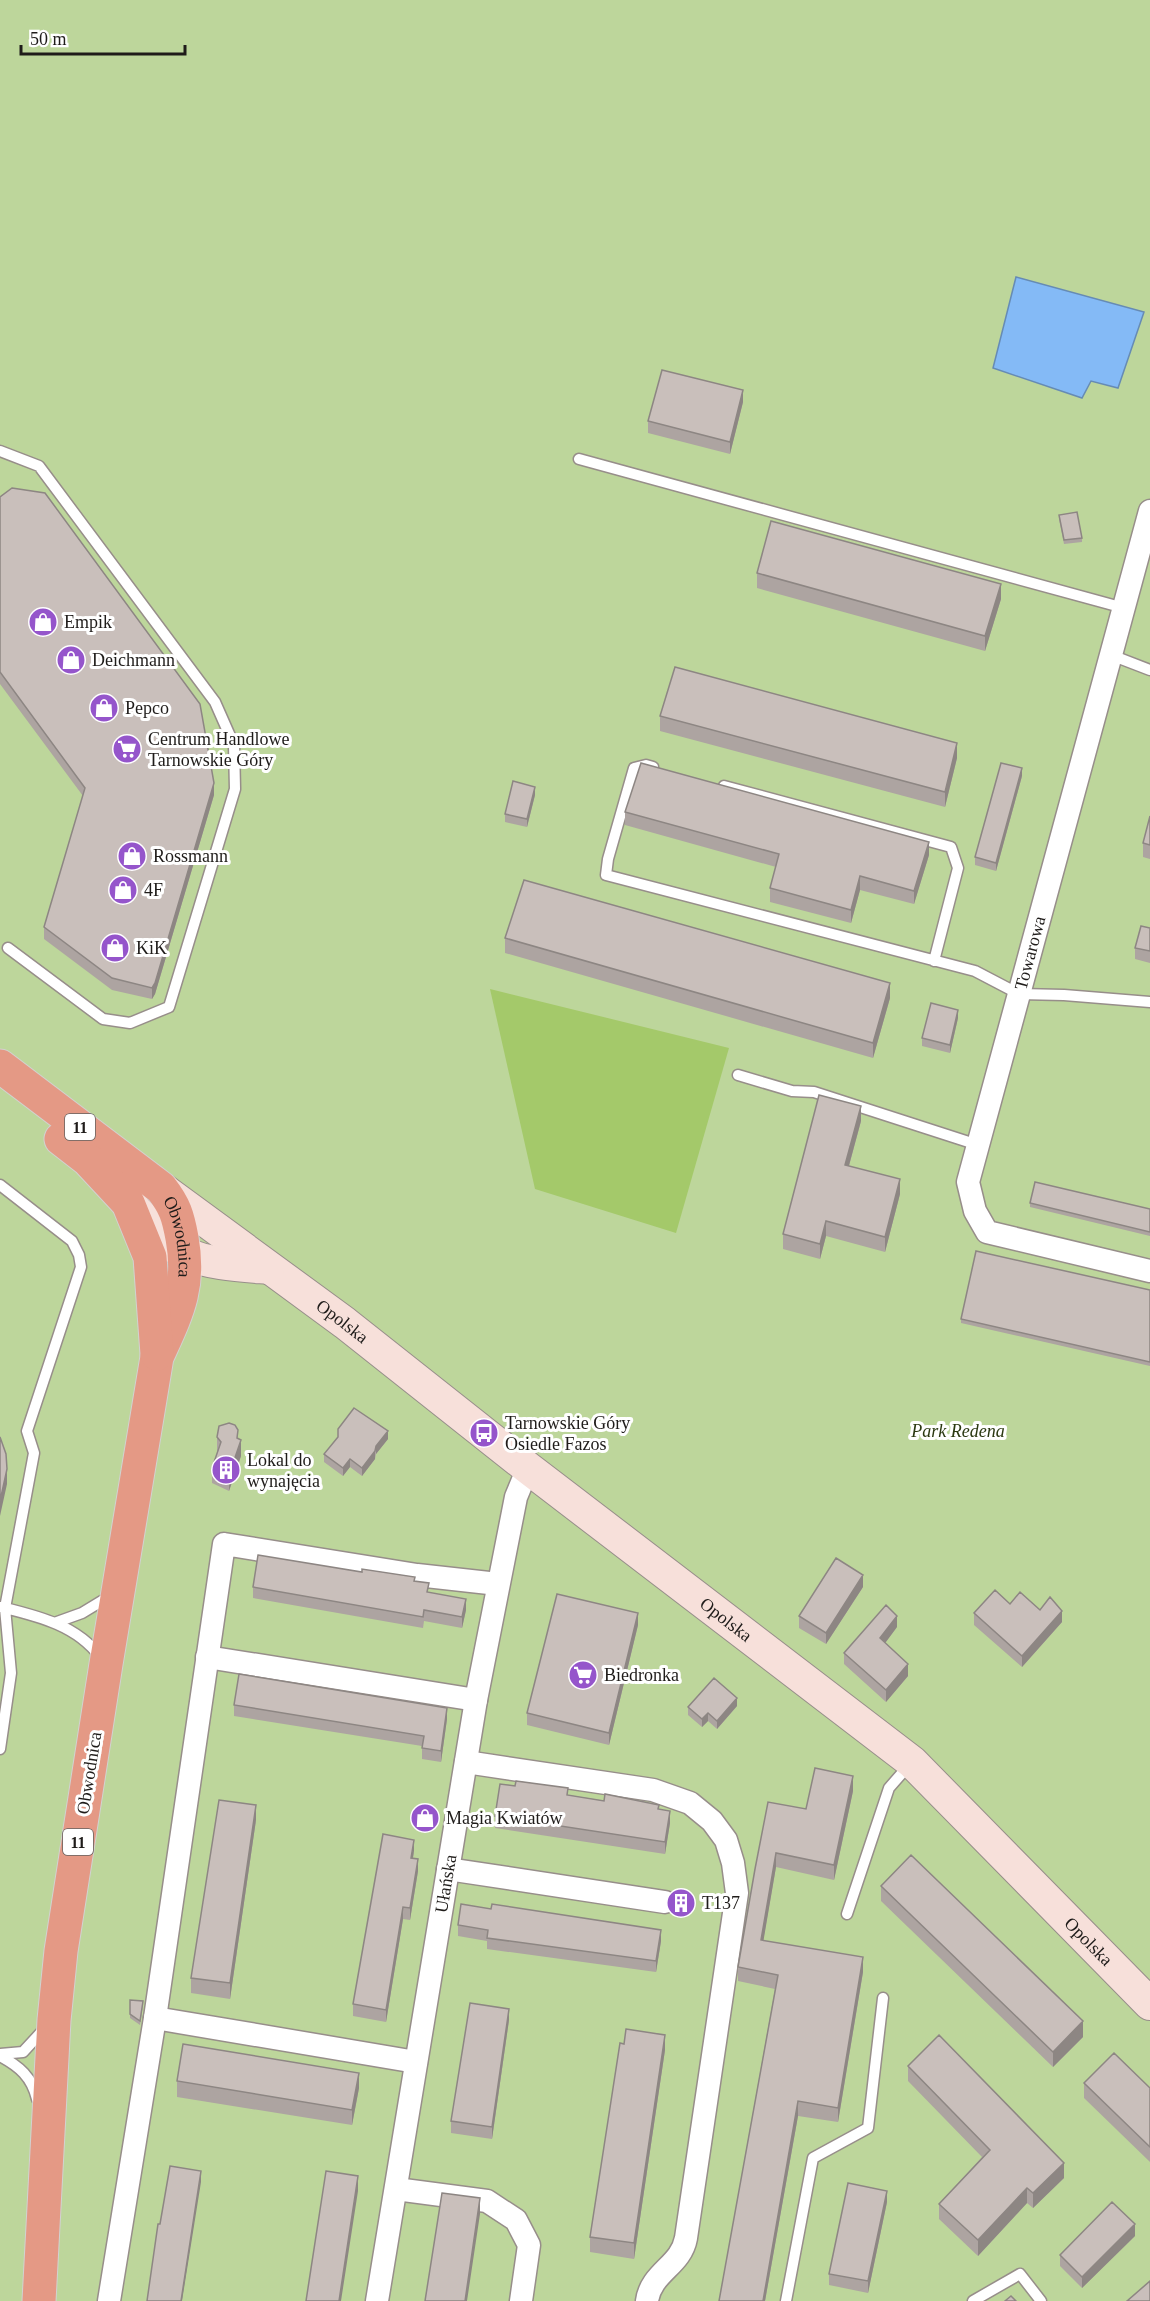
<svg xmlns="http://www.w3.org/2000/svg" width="1150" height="2301" viewBox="0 0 1150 2301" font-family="Georgia,serif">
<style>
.green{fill:#bdd69b}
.forest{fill:#a4c96a}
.water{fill:#84baf6;stroke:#668bb4;stroke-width:1.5}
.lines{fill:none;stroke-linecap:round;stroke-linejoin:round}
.lane-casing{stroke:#978e8a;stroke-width:13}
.street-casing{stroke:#978e8a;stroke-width:25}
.secondary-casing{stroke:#978e8a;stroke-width:34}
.highway-casing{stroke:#d2d2d1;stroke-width:35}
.lane{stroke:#fff;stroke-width:10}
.street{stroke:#fff;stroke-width:22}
.secondary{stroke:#f7e0da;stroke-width:32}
.highway{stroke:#e49985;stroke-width:33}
.wall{fill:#ada4a1}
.shaded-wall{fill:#8d8683}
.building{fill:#c9bfbb;stroke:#8d8683;stroke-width:1.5}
.labels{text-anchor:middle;stroke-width:6;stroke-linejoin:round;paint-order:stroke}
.shield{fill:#fff;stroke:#62605f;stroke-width:1.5}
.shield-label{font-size:16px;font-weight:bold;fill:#1f1c1a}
.poi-label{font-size:18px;fill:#1f1c1a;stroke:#fff;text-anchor:start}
.street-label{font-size:18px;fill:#1f1c1a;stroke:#fff}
.park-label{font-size:18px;font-style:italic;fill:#2b3912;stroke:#fff}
</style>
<rect width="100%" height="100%" fill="#fdf3ee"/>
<path class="green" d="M0 0H1150V2301H0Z"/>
<path class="forest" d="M490 989 729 1048 676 1233 535 1189Z"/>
<path class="water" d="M1016 277 1144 312 1118 388 1091 381 1082 398 993 368Z"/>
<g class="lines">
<g class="lane-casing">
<path id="lane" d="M0 451 39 466 215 702 234 745 235 789 169 1007 130 1023 103 1019 8 948
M579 459 1124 608
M1111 655 1150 670
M653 767 646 765 634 768 608 859 606 875 975 971 1019 994 1064 995 1150 1002
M724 786 951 847 958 868 934 961
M738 1075 792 1091 814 1092 978 1145
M0 1185 72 1241 79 1255 81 1267 27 1431 34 1453 5 1608 11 1673 0 1749
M1 1607C37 1616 77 1625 100 1657
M57 1622 82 1613 110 1596
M847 1914 889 1788 910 1764
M0 2054 23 2052 46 2027
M0 2056C19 2066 32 2077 37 2099
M786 2301 813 2158 868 2128 883 1998
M973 2301 1020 2274 1041 2301"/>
</g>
<g class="street-casing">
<g id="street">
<path d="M1150 511 968 1182 975 1211 987 1232 1150 1271"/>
<path d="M207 1657 476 1700"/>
<path d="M466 1762 653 1790 690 1803 712 1821 726 1840 733 1863 737 1893 686 2238C681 2266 651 2272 647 2301"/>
<path d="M448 1869 665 1902"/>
<path d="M155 2018 416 2062"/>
<path d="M396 2189 487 2201 516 2220 529 2245 521 2301"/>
<path d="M109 2301 155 2018 224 1544 417 1575 498 1584"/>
<path id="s1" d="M377 2301 476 1700 516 1497 528 1468"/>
</g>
</g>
<g class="secondary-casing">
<g id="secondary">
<path id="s2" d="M161 1188 345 1323 528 1468 912 1762 1150 2004"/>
<path d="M129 1203C146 1220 163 1243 185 1253 206 1264 244 1266 268 1268"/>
</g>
</g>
<g class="highway-casing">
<g id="highway">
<path id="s3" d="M0 1066 161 1188C175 1206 178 1216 182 1238 191 1287 177 1313 157 1357L106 1664 61 1951 54 2020 39 2301"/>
<path d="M61 1139 88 1160 128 1203 150 1257 157 1354"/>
</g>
</g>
<use href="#lane" class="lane"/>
<use href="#street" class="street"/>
<use href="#secondary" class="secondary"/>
<use href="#highway" class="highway"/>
</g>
<path class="wall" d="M743 402 730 454 648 433V421Z
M0 497 214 795 155 994 152 999 112 990 44 939V927L83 796 0 684Z
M1059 515 1082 538V542L1064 544 1059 519Z
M757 573 1001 599 985 651 757 588Z
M660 716 957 758 945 807 660 731Z
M1022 776 996 871 975 865V857Z
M535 795 527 827 505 822V814Z
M625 812 929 855 914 904 860 890 851 923 770 902V888L776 867 625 825Z
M1150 816V859L1143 857V843Z
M1150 928V963L1135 959V948Z
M505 938 890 998 873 1058 505 953Z
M958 1018 950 1053 922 1046V1038Z
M861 1121 849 1166 900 1194 885 1252 826 1236 820 1259 783 1249V1234Z
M1030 1203 1150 1209V1236L1030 1207Z
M1150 1290V1366L961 1323V1319Z
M217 1437 238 1438 241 1456 229 1491 212 1483V1468L217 1453Z
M388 1439 376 1454 375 1459 362 1476 350 1467 343 1476 324 1462V1454Z
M415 1581 429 1593 466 1610 462 1628 424 1621 423 1628 253 1598V1587Z
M863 1587 826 1644 799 1628V1616Z
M1010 1604 1040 1610 1062 1622 1022 1667 974 1625V1613Z
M638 1625 609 1745 527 1725V1713Z
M897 1627 885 1643 908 1676 886 1702 844 1664V1653Z
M234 1705 447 1719 441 1762 422 1759V1746L234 1716Z
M737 1706 717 1729 708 1721 702 1727 688 1715V1707Z
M853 1791 834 1880 776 1867 763 1941 863 1972 838 2122 798 2116 765 2301H719L775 1989 738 1981V1967L755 1869 806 1809Z
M568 1795 659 1809 670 1823 665 1854 495 1828V1816Z
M256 1820 230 1999 191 1993V1978Z
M414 1851 413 1858 418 1871 410 1920 403 1919 386 2022 353 2016V2004Z
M881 1886 1083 2037 1053 2067 881 1901Z
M458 1925 661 1941 656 1972 487 1949V1941L458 1936Z
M130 2000 143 2005 140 2025 130 2018Z
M509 2020 492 2139 451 2133V2121Z
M624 2044 665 2050 634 2259 590 2252V2237Z
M908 2066 1064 2178 1033 2208 1027 2203 978 2256 939 2219V2204L982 2157 908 2081Z
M177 2081 359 2088 352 2125 177 2097Z
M1084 2083 1150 2088V2162L1084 2098Z
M887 2202 868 2293 829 2285V2274Z
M1135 2236 1082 2288 1060 2266V2255Z"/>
<path class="shaded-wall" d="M743 390V402L730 454V442Z
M1001 584V599L985 651V636Z
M957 743V758L945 807V792Z
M1022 768V776L996 871V863Z
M214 783V795L155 994 152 999V988Z
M535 787V795L527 827V819Z
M929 842V855L914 904V891Z
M860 876V890L851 923V910Z
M890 983V998L873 1058V1043Z
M958 1010V1018L950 1053V1045Z
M861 1106V1121L845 1180V1165Z
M900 1179V1194L885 1252V1237Z
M826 1221V1236L820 1259V1244Z
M388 1431V1439L376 1454V1446Z
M241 1440V1456L229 1491V1475Z
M375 1451V1459L362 1476V1468Z
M350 1459V1467L343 1476V1468Z
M7 1469V1484L0 1516V1501Z
M863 1575V1587L826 1644V1633Z
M466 1599V1610L462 1628V1617Z
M1062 1611V1622L1022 1667V1656Z
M638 1613V1625L609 1745V1733Z
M897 1616V1627L880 1650V1638Z
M908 1664V1676L886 1702V1690Z
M737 1698V1706L717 1729V1721Z
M447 1708V1719L441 1762V1751Z
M708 1713V1721L702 1727V1719Z
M853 1776V1791L834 1880V1865Z
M256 1805V1820L230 1999V1983Z
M670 1811V1823L665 1854V1842Z
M414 1840V1851L411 1869V1858Z
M776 1853V1867L761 1955V1940Z
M418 1859V1871L410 1920V1908Z
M403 1907V1919L386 2022V2010Z
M661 1930V1941L656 1972V1961Z
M863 1957V1972L838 2122V2108Z
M509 2009V2020L492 2139V2127Z
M1083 2021V2037L1053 2067V2052Z
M665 2035V2050L634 2259V2243Z
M359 2073V2088L352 2125V2110Z
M798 2101V2116L765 2301H763Z
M1064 2163V2178L1033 2208V2193Z
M201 2171V2182L182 2301H181Z
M358 2176V2191L341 2301H339Z
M1027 2188V2203L978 2256V2240Z
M887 2191V2202L868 2293V2281Z
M480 2198V2214L467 2301H465Z
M1135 2224V2236L1082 2288V2277Z"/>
<path class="building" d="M662 370 743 390 730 442 648 421Z
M12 488 45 493 200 704 214 783 155 983 152 988 112 978 44 927 85 788 0 672V497Z
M1077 512 1082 538 1064 540 1059 515Z
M771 521 1001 584 985 636 757 573Z
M675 667 957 743 945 792 660 716Z
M641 763 929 842 914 891 860 876 851 910 770 888 779 854 625 812Z
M1001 763 1022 768 996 863 975 857Z
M513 781 535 787 527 819 505 814Z
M1150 816V845L1143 843Z
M524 880 890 983 873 1043 505 938Z
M1141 926 1150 928V951L1135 948Z
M931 1003 958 1010 950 1045 922 1038Z
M819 1095 861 1106 845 1165 900 1179 885 1237 826 1221 820 1244 783 1234Z
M1035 1182 1150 1209V1232L1030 1203Z
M976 1251 1150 1290V1362L961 1319Z
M354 1408 388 1431 376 1446 375 1451 362 1468 350 1459 343 1468 324 1454 338 1437V1429Z
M229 1423 235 1425 238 1430 237 1438 241 1440 229 1475 212 1468 221 1442 217 1437 219 1426Z
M0 1437 6 1454 7 1469 0 1501Z
M258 1555 362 1572V1569L415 1577 414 1581 429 1583 427 1592 466 1599 462 1617 424 1610 423 1617 253 1587Z
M836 1558 863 1575 826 1633 799 1616Z
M995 1590 1010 1604 1020 1592 1040 1610 1050 1597 1062 1611 1022 1656 974 1613Z
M557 1594 638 1613 609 1733 527 1713Z
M886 1605 897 1616 880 1638 908 1664 886 1690 844 1653Z
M239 1674 447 1708 441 1751 422 1748 424 1736 234 1705Z
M714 1678 737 1698 717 1721 708 1713 702 1719 688 1707Z
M815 1768 853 1776 834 1865 776 1853 761 1940 863 1957 838 2108 798 2101 763 2301H719L778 1975 738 1967 755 1869 768 1802 806 1809Z
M516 1781 568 1788 567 1795 604 1801 605 1794 659 1805 658 1809 670 1811 665 1842 495 1816 500 1784 515 1786Z
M219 1800 256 1805 230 1983 191 1978Z
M383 1834 414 1840 411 1858 418 1859 410 1908 403 1907 386 2010 353 2004Z
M911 1855 1083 2021 1053 2052 881 1886Z
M461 1904 491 1909 492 1904 661 1930 656 1961 487 1938 488 1930 458 1925Z
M130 2000 143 2001 140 2021 130 2014Z
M470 2003 509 2009 492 2127 451 2121Z
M626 2029 665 2035 634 2243 590 2237 620 2043 624 2044Z
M939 2035 1064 2163 1033 2193 1027 2188 978 2240 939 2204 990 2150 908 2066Z
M183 2044 359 2073 352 2110 177 2081Z
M1114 2053 1150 2088V2147L1084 2083Z
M170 2166 201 2171 181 2301H147L158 2224H160Z
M326 2171 358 2176 339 2301H306Z
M848 2183 887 2191 868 2281 829 2274Z
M442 2193 480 2198 465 2301H425Z
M1112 2202 1135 2224 1082 2277 1060 2255Z
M1150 2281V2301H1127Z
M1011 2296 1016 2301H1005Z"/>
<defs>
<g id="shop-disc" transform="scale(1.5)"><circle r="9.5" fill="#9555cb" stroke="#fff"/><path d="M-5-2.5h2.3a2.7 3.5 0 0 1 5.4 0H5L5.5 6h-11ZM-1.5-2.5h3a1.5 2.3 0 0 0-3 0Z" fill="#fff"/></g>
<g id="supermarket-disc" transform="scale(1.5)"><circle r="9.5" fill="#9555cb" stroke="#fff"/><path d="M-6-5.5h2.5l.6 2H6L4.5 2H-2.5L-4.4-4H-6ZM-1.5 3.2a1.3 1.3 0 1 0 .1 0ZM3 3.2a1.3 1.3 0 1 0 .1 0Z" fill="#fff"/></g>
<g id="bus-disc" transform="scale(1.5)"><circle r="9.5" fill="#9555cb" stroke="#fff"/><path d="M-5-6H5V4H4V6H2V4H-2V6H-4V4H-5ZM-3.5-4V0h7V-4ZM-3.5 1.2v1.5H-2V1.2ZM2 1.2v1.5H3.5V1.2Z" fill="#fff"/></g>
<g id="building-disc" transform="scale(1.5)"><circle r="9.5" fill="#9555cb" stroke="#fff"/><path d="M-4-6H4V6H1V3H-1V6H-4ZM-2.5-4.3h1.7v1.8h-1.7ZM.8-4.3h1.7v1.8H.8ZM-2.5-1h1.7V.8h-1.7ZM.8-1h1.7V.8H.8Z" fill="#fff"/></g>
</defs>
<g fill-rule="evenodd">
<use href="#shop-disc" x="43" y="622"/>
<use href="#shop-disc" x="71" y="660"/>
<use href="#shop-disc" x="104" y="708"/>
<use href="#supermarket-disc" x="127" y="749"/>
<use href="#shop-disc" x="132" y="856"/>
<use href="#shop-disc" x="123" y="890"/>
<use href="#shop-disc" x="115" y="948"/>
<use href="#bus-disc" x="484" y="1433"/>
<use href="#building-disc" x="226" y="1470"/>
<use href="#supermarket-disc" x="583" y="1675"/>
<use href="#shop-disc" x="425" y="1818"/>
<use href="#building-disc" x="681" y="1903"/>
</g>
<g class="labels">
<g class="shield">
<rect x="65" y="1114" width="30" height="26" rx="4.5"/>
<rect x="63" y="1829" width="30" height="26" rx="4.5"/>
</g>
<g class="shield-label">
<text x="80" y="1133">11</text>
<text x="78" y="1848">11</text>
</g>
<g class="poi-label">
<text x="64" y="628">Empik</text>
<text x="92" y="666">Deichmann</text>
<text x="125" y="714">Pepco</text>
<text x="148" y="745">Centrum Handlowe<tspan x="148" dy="21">Tarnowskie Góry</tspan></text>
<text x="153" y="862">Rossmann</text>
<text x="144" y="896">4F</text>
<text x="136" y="954">KiK</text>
<text x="505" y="1429">Tarnowskie Góry<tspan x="505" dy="21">Osiedle Fazos</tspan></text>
<text x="247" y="1466">Lokal do<tspan x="247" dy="21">wynajęcia</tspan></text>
<text x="604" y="1681">Biedronka</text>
<text x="446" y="1824">Magia Kwiatów</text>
<text x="702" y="1909">T137</text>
</g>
<g class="street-label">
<text transform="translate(1030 953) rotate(-75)" y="6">Towarowa</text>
<text dy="6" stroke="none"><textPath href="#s3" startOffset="255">Obwodnica</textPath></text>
<text dy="6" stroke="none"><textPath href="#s2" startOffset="225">Opolska</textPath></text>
<text dy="6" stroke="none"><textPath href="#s2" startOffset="711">Opolska</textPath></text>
<text transform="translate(89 1773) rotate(-81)" y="6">Obwodnica</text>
<text dy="6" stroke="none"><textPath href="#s1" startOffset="423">Ułańska</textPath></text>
<text dy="6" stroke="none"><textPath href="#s2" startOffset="1197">Opolska</textPath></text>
</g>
<g class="park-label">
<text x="958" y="1437">Park Redena</text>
</g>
</g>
<path d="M21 45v9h164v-9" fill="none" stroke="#1f1c1a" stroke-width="3"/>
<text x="30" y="45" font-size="18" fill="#1f1c1a" stroke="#ffffff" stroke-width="4.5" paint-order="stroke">50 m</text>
</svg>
